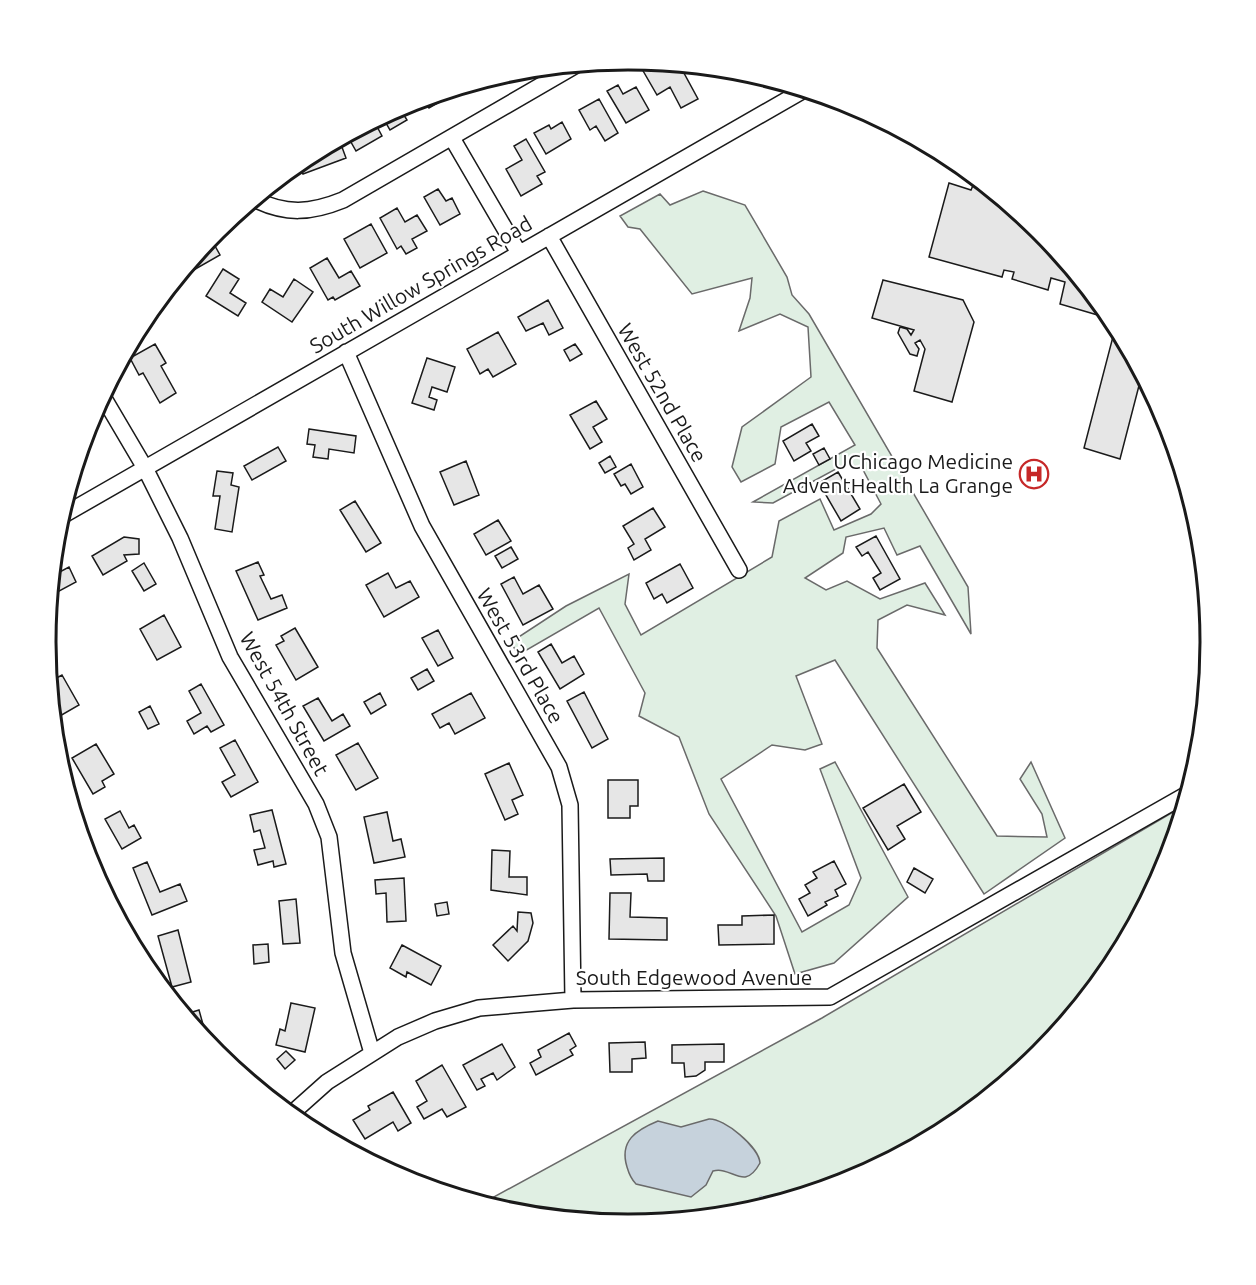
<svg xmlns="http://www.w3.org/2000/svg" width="1256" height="1285" viewBox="0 0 1256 1285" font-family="Ubuntu,sans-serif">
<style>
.green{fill:#e0efe3;stroke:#6a6a6a;stroke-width:1.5}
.water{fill:#c6d2dc;stroke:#6a6a6a;stroke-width:1.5}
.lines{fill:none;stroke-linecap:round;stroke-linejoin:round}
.stream{stroke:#c6d2dc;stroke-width:4}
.building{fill:#e6e6e6;stroke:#1a1a1a;stroke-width:1.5}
.minor-casing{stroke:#1a1a1a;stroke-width:18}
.minor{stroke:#fff;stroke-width:15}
.labels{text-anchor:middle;stroke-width:4.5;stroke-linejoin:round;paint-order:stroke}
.street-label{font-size:21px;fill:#1a1a1a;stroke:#fff}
.poi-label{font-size:21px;fill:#1a1a1a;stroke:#fff;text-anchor:end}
.rim{fill:none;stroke:#1a1a1a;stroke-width:3}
</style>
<rect width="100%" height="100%" fill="#fff"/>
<path class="green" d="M703 191 745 205 787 277 792 295 809 314 968 587 971 634 920 546 897 555 884 528 846 537 843 553 805 578 826 590 847 581 880 599 925 583 945 615 907 605 878 620 877 648 997 836 1047 837 1042 814 1020 779 1031 762 1065 838 984 894 835 660 796 676 822 744 805 750 772 745 721 779 802 932 849 905 861 878 820 769 835 762 908 897 834 963 795 974 776 916 709 814 679 737 639 716 645 693 599 608 518 655 511 642 566 606 629 574 625 604 641 635 772 557 779 521 820 499 834 530 871 514 881 504 862 468 845 464 773 503 753 502 855 445 829 402 781 427 775 464 741 482 732 467 742 427 811 377 808 327 780 314 739 331 750 298 752 278 692 294 640 229 628 227 620 216 660 194 670 205Z
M1185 805 1166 866 1113 967 1040 1055 952 1127 851 1181 741 1214 628 1225 514 1214 481 1204 822 1018Z"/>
<path class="water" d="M709 1119C724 1118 759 1147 760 1163 744 1192 733 1166 713 1171L706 1185 691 1197 636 1184C631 1179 629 1174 627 1167 619 1141 636 1130 658 1121L681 1127Z"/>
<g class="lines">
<path class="stream" d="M761 1197 768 1206"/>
</g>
<path class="building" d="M653 62 661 63 666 70 679 64 698 99 681 108 670 87 657 95 642 69Z
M618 85 623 94 636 87 649 110 626 123 607 91Z
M439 94 443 100 429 108 423 98Z
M599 99 618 133 605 141 596 126 590 130 579 110Z
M399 107 407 120 390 130 382 116Z
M374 121 382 136 356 151 347 135Z
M562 122 571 139 546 154 534 133 549 125 551 129Z
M339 139 346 158 303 174 298 162Z
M526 139 545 172 537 176 542 184 521 196 506 169 522 160 514 146Z
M979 180 1040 231 1103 307 1101 316 1060 304 1065 282 1051 278 1048 290 1012 279 1014 272 1004 270 1002 277 929 257 949 183 971 190 974 183 978 185Z
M438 189 446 201 452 198 460 214 440 225 424 197Z
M397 208 405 222 417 215 427 231 412 239 417 248 406 254 401 246 397 249 380 218Z
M371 224 387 253 360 268 344 239Z
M210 237 220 255 192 271 188 264Z
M327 258 339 278 351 271 360 286 335 300 333 297 328 300 310 268Z
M223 269 239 279 230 293 246 303 238 316 206 296Z
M294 279 313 292 292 322 262 302 270 289 283 297Z
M883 280 963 300 974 322 952 402 914 391 925 349 920 340 915 343 919 349 917 356 910 354 898 333 900 327 907 329 911 335 914 330 872 318Z
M548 300 563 328 549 335 543 323 526 331 518 317Z
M1116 325 1142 374 1120 459 1084 448Z
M498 332 516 364 493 377 488 369 480 374 467 349Z
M155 344 166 363 161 366 176 393 160 403 143 373 139 375 130 358Z
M575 344 582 354 570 361 564 350Z
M427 358 455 367 447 392 432 387 429 397 437 400 434 410 412 403Z
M596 401 607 419 593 427 602 442 590 449 570 415Z
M812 424 819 436 806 443 811 451 794 461 783 441Z
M309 429 356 436 354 453 329 449 328 459 313 457 315 445 307 444Z
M278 447 286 461 252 480 244 466Z
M824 448 830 459 819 465 813 454Z
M610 456 616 467 605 473 599 463Z
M466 461 479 495 454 505 440 472Z
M631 464 643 487 631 494 625 484 621 486 614 474Z
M217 471 233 473 231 485 239 487 232 532 215 529 220 496H213Z
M838 472 860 509 841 521 819 483Z
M355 501 381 543 366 552 340 510Z
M653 508 665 527 645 539 651 550 634 560 628 548 634 544 623 526Z
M498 520 511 541 486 555 474 534Z
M876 536 900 579 880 590 873 578 881 573 868 552 862 556 856 547Z
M124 537 139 539V554L124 555 127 561 103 575 92 556Z
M511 547 518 559 502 568 495 556Z
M258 562 264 575 260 576 271 599 282 595 287 608 258 620 236 571Z
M144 563 156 584 144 591 132 571Z
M680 564 693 588 667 603 662 594 654 599 646 583Z
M69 567 76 582 50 596 52 576Z
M388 573 396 588 410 581 419 597 384 617 366 585Z
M514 577 523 594 539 585 553 609 523 625 501 584Z
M164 615 181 647 157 660 140 629Z
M295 628 318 667 296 680 276 645 284 641 281 636Z
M438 630 453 658 438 666 422 638Z
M551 644 562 663 574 656 584 674 560 689 538 652Z
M427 669 434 681 418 690 411 678Z
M62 675 79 705 53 720 49 682Z
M201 684 224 725 211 732 207 726 194 734 187 721 201 713 189 691Z
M584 692 608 739 592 748 567 701Z
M380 693 386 705 371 714 364 702Z
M471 693 485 718 455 734 449 723 440 728 432 714Z
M318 698 332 721 343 714 350 726 324 741 303 706Z
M150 706 159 724 148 729 139 712Z
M235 740 258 782 231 797 222 782 235 775 220 748Z
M358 743 378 778 356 790 336 755Z
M96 744 114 774 102 781 105 787 93 794 72 758Z
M509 763 523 795 512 800 518 814 505 820 485 774Z
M608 780H638V806H630V818H608Z
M904 784 921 812 897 826 905 839 888 850 863 808Z
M272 810 286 864 274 867 273 861 258 865 254 850 265 848 260 830 254 832 250 815Z
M120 811 129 828 134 825 141 838 122 849 105 819Z
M387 812 393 841 401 839 405 857 374 863 364 817Z
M492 850 510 851 509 877H527V895L491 890Z
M664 858V881H648L647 874 611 875 610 859Z
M834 861 846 884 835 890 838 896 825 902 827 905 808 916 799 899 810 893 805 885 817 878 813 872Z
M147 862 160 892 180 884 187 901 152 915 133 868Z
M914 868 933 879 925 893 907 882Z
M404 878 406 921 387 922 386 893 376 894 375 880Z
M610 893H631L630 917 667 918V940L609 939Z
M296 899 300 943 283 944 279 901Z
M447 902 449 914 437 916 435 904Z
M518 912 531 913 533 923 528 941 508 961 493 945 513 926 517 931Z
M774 915V944L719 945 718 925H742V916Z
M178 930 191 982 172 987 158 936Z
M268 944 269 962 254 964 253 945Z
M402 945 441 966 431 985 407 972 406 977 390 968Z
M291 1003 315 1008 305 1052 276 1045 280 1029 285 1031Z
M199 1010 209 1046 183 1015Z
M569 1033 576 1046 570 1050 573 1055 536 1075 530 1063 541 1057 538 1050Z
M645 1042 646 1058 632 1059V1072H610L609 1043Z
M502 1044 515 1067 497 1080 493 1073 481 1079 485 1086 477 1090 463 1065Z
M724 1044V1062H705V1070L696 1076 685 1077 684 1063H672V1045Z
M286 1051 295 1060 285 1069 277 1059Z
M442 1065 466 1107 447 1117 442 1109 424 1119 417 1107 427 1101 416 1081Z
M393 1092 411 1123 398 1131 393 1122 365 1139 353 1120 370 1110 368 1106Z"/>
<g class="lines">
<g class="minor-casing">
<path id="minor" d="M452 138 519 253
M254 199C286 215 311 213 343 200L578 64
M549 236 739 570
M346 352 422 526 559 767 570 805 573 1000
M102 395 145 468 180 538 230 657 316 804 329 837 343 953 372 1053
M60 517 804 90
M290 1115 327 1082 398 1037 435 1021 479 1008 573 1000 830 997 1189 793"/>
</g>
<use href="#minor" class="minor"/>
</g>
<defs>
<g id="hospital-ring" transform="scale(1.5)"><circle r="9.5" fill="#fff" stroke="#c62828" stroke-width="1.5"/><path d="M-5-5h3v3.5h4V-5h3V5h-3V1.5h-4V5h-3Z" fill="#c62828"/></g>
</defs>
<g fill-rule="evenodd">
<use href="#hospital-ring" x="1034" y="474"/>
</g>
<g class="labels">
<g class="street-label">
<text transform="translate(421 285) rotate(-30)" y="7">South Willow Springs Road</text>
<text transform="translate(662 393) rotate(60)" y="7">West 52nd Place</text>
<text transform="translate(520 656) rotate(60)" y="7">West 53rd Place</text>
<text transform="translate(284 704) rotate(61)" y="7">West 54th Street</text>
<text x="694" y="985">South Edgewood Avenue</text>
</g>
<g class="poi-label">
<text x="1013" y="469">UChicago Medicine<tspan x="1013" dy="24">AdventHealth La Grange</tspan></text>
</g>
</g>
<path d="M0 0H1256V1285H0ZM56 642a572 572 0 1 1 1144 0a572 572 0 1 1-1144 0Z" fill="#fff" fill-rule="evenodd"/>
<path class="rim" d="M56 642a572 572 0 1 1 1144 0a572 572 0 1 1-1144 0Z"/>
</svg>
